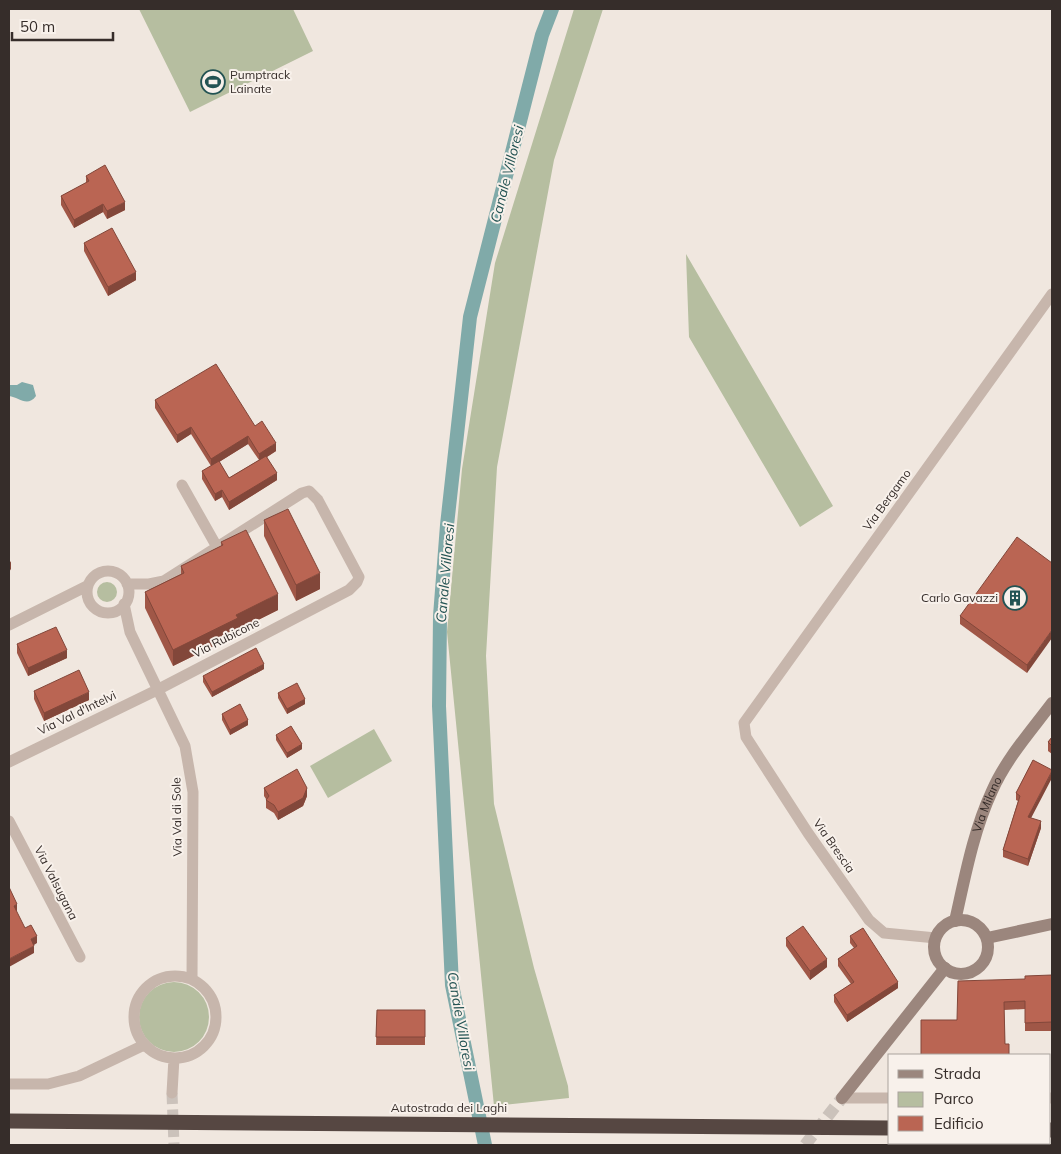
<svg xmlns="http://www.w3.org/2000/svg" width="1061" height="1154" viewBox="0 0 1061 1154" font-family="Mulish,sans-serif">
<style>
.green{fill:#b6bea0}
.water{fill:#80aaa9}
.lines{fill:none;stroke-linecap:round;stroke-linejoin:round}
.canal{stroke:#80aaa9;stroke-width:14}
.street-tunnel{stroke:#cbc2bb;stroke-width:11;stroke-dasharray:11 5.5;stroke-linecap:butt}
.secondary-tunnel{stroke:#cbc2bb;stroke-width:12;stroke-dasharray:12 6;stroke-linecap:butt}
.street{stroke:#c7b6ac;stroke-width:11}
.secondary{stroke:#9b867d;stroke-width:12}
.highway{stroke:#564742;stroke-width:15}
.wall{fill:#a05747;fill-rule:evenodd}
.shaded-wall{fill:#82473a}
.building{fill:#ba6553;stroke:#82473a}
.labels{text-anchor:middle;stroke-width:4;stroke-linejoin:round;paint-order:stroke}
.poi-label{font-size:12px;fill:#362d2a;stroke:#f8f1eb;text-anchor:start}
.street-label{font-size:12px;fill:#362d2a;stroke:#f8f1eb}
.water-label{font-size:14px;font-style:italic;fill:#235353;stroke:#f8f1eb}
</style>
<rect width="100%" height="100%" fill="#f0e7df"/>
<path class="green" d="M139 9H293L313 51 190 112Z
M574 9H603L554 160 497 467 486 656 494 804 534 968 568 1086 569 1098 494 1106 447 632 462 469 495 263Z
M686 254 833 506 800 527 689 337Z
M97 592a10 10 0 1 1 20 0a10 10 0 1 1-20 0Z
M374 729 392 761 328 798 310 766Z
M139 1017a35 35 0 1 1 70 0a35 35 0 1 1-70 0Z"/>
<path class="water" d="M22 382 33 385 36 396C27 408 19 397 9 396V385H17Z"/>
<g class="lines">
<path class="canal" d="M485 1145 452 985 439 706 440 616 447 525 470 317 542 35 552 9"/>
<path class="street-tunnel" d="M172 1093 174 1145"/>
<path class="secondary-tunnel" d="M805 1145 842 1098"/>
<path class="street" d="M182 485 217 547
M87 592a21 21 0 1 1 42 0a21 21 0 1 1-42 0Z
M124 604 130 632 185 746 193 792 192 979
M9 625 87 586
M9 762 157 690 349 590 357 582 359 577 318 500 309 491 302 493 164 581 149 584H127
M9 821 80 957
M936 938 884 933 869 920 808 833 746 737 744 723 1052 294
M134 1017a41 41 0 1 1 82 0a41 41 0 1 1-82 0Z
M9 1084H48L79 1076 144 1045
M172 1093 174 1058
M842 1098H890
M1050 1098H1052"/>
<g class="secondary">
<circle cx="961" cy="947" r="27"/>
<path id="s1" d="M955 921C965 877 973 832 992 791 1006 759 1031 731 1052 703"/>
<path d="M987 938 1052 924"/>
<path d="M842 1098 945 968"/>
</g>
<path class="highway" d="M9 1121 890 1128
M1050 1130H1052"/>
</g>
<path class="wall" d="M86 176 125 210 107 219 103 212 74 228 61 205V196L86 183Z
M84 243 136 280 108 296 84 251Z
M155 400 255 426 276 451 267 457 277 480 229 510 222 497 215 501 202 479V471L211 466 191 434 177 443 155 408ZM248 444 259 460 229 478 219 462Z
M264 520 320 589 296 601 264 536Z
M221 542 278 610 238 630V634L173 666 145 608V592L181 574V566L221 546Z
M1052 563 1027 673 960 624V616Z
M17 644 67 658 28 676 17 653Z
M264 669 212 697 203 682V676Z
M34 691 89 700 44 721 34 699Z
M278 693 305 704 287 714 278 698Z
M222 714 248 725 230 735 222 720Z
M276 735 302 749 287 758 276 740Z
M1052 737V754L1048 751V742Z
M1033 760 1031 818 1041 828 1028 866 1003 857V850L1018 801 1016 800V793Z
M264 788 307 796 303 806 278 820 274 813 266 808V799L264 796Z
M850 936 898 988 847 1022 834 1002V995L851 984 838 966V959L854 948 850 943Z
M786 938 827 967 810 980 786 946Z
M1052 975V1031H1025V1009L1004 1010 1005 1044 1009 1055 957 1020 1025 979Z
M377 1010H425V1045H376Z"/>
<path class="shaded-wall" d="M125 202V210L107 219V211Z
M103 204V212L74 228V220Z
M136 272V280L108 296V287Z
M191 427V434L177 443V435Z
M248 436V444L211 467V459Z
M276 443V451L259 462V454Z
M277 473V480L229 510V502Z
M222 490V497L215 501V494Z
M11 561V569L9 572V564Z
M320 573V589L296 601V585Z
M278 594V610L238 630V634L173 666V650L236 615Z
M1052 630V638L1027 673V665Z
M67 650V658L28 676V668Z
M264 664V669L212 697V692Z
M89 692V700L44 721V713Z
M305 699V704L287 714V709Z
M248 720V725L230 735V730Z
M302 744V749L287 758V753Z
M1052 771V778L1028 824V817Z
M307 788V796L303 806 278 820V812Z
M1041 821V828L1028 866V859Z
M17 904V911L14 913V906Z
M37 936V943L31 947V939Z
M34 946V953L9 967V959Z
M827 959V967L810 980V971Z
M898 982V988L847 1022V1015Z"/>
<path class="building" d="M105 165 125 202 107 211 103 204 74 220 61 196 89 181 86 176Z
M112 228 136 272 108 287 84 243Z
M216 364 255 426 262 421 276 443 259 454 248 436 211 459 191 427 177 435 155 400Z
M266 456 277 473 229 502 222 490 215 494 202 471 219 461 229 478Z
M288 509 320 573 296 585 264 520Z
M246 530 278 594 236 615 238 618 173 650 145 592 184 573 181 566 223 545 221 542Z
M1017 537 1052 563V630L1027 665 960 616Z
M56 627 67 650 28 668 17 644Z
M256 648 264 664 212 692 203 676Z
M79 670 89 692 44 713 34 691Z
M297 683 305 699 287 709 278 693Z
M240 704 248 720 230 730 222 714Z
M291 726 302 744 287 753 276 735Z
M1052 737V746L1048 742Z
M1033 760 1052 770V771L1028 817 1041 821 1028 859 1003 850 1020 796 1016 793Z
M297 769 307 788 303 798 278 812 274 805 266 800 269 796 264 788Z
M9 887 17 904 14 906 25 928 31 925 37 936 31 939 34 946 9 959Z
M803 926 827 959 810 971 786 938Z
M863 928 898 982 847 1015 834 995 854 982 838 959 857 946 850 936Z
M1052 975V1022L1025 1023V1001L1004 1002 1005 1044H1009V1055H921V1020H957L958 981 1025 979V976Z
M377 1010H425V1037H376Z"/>
<defs>
<g id="stadium-ring" transform="scale(1.25)"><circle r="9.5" fill="#f8f1eb" stroke="#235353" stroke-width="1.5"/><path d="M0-5a6.5 5 0 1 0 0 10a6.5 5 0 1 0 0-10ZM-3.5-1.8h7v3.6h-7Z" fill="#235353"/></g>
<g id="building-ring" transform="scale(1.25)"><circle r="9.5" fill="#f8f1eb" stroke="#235353" stroke-width="1.5"/><path d="M-4-6H4V6H1V3H-1V6H-4ZM-2.5-4.3h1.7v1.8h-1.7ZM.8-4.3h1.7v1.8H.8ZM-2.5-1h1.7V.8h-1.7ZM.8-1h1.7V.8H.8Z" fill="#235353"/></g>
</defs>
<g fill-rule="evenodd">
<use href="#stadium-ring" x="213" y="82"/>
<use href="#building-ring" x="1015" y="598"/>
</g>
<g class="labels">
<g class="poi-label">
<text x="230" y="79">Pumptrack<tspan x="230" dy="14">Lainate</tspan></text>
<text x="998" y="602" text-anchor="end">Carlo Gavazzi</text>
</g>
<g class="street-label">
<text transform="translate(887 500) rotate(-54)" y="4">Via Bergamo</text>
<text transform="translate(226 638) rotate(-27)" y="4">Via Rubicone</text>
<text transform="translate(77 713) rotate(-26)" y="4">Via Val d'Intelvi</text>
<text dy="4" stroke="none"><textPath href="#s1" startOffset="121">Via Milano</textPath></text>
<text transform="translate(177 817) rotate(-91)" y="4">Via Val di Sole</text>
<text transform="translate(834 846) rotate(55)" y="4">Via Brescia</text>
<text transform="translate(56 883) rotate(63)" y="4">Via Valsugana</text>
<text x="449" y="1112">Autostrada dei Laghi</text>
</g>
<g class="water-label">
<text transform="translate(507 174) rotate(-76)" y="5">Canale Villoresi</text>
<text transform="translate(445 573) rotate(-85)" y="5">Canale Villoresi</text>
<text transform="translate(461 1021) rotate(80)" y="5">Canale Villoresi</text>
</g>
</g>
<rect width="1061" height="1154" fill="none" stroke="#362d2a" stroke-width="20"/>
<rect x="888" y="1054" width="162" height="90" fill="#f8f1eb" stroke="#aaa39e"/>
<rect x="898" y="1070" width="25" height="8" fill="#9b867d" stroke="#aaa39e"/>
<text x="934" y="1079" font-size="15" fill="#362d2a">Strada</text>
<rect x="898" y="1092" width="25" height="15" fill="#b6bea0" stroke="#aaa39e"/>
<text x="934" y="1104" font-size="15" fill="#362d2a">Parco</text>
<rect x="898" y="1116" width="25" height="15" fill="#ba6553" stroke="#aaa39e"/>
<text x="934" y="1129" font-size="15" fill="#362d2a">Edificio</text>
<path d="M12 32v8h101v-8" fill="none" stroke="#362d2a" stroke-width="2.5"/>
<text x="20" y="32" font-size="15" fill="#362d2a" stroke="#f8f1eb" stroke-width="4" paint-order="stroke">50 m</text>
</svg>
